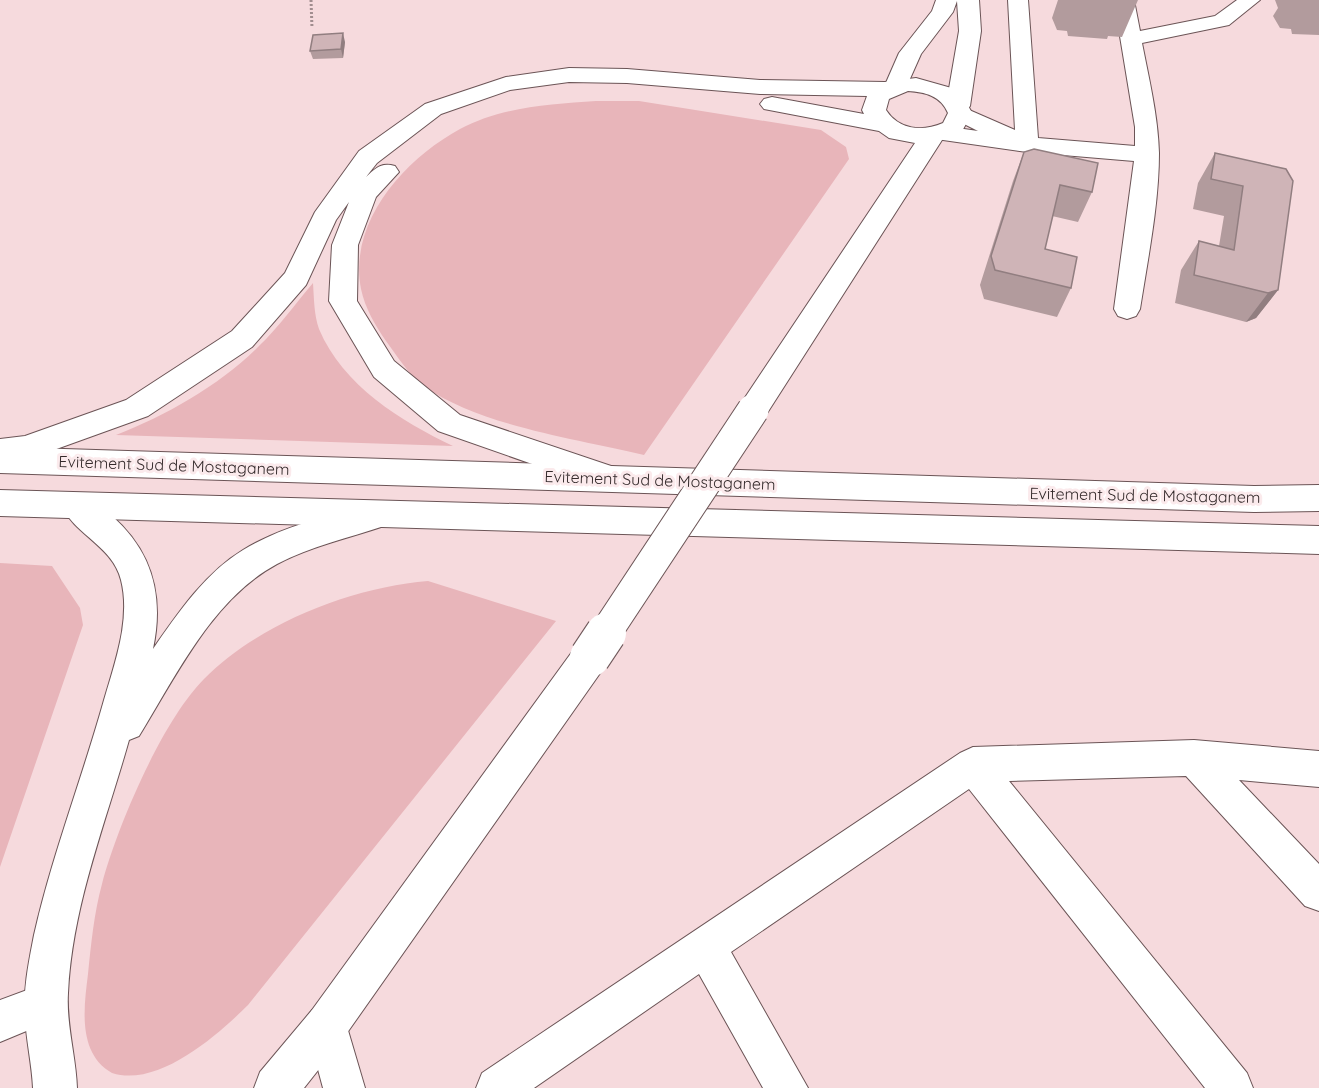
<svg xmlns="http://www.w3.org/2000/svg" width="1319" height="1088" viewBox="0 0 1319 1088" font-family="Quicksand,sans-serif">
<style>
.green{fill:#e8b5ba}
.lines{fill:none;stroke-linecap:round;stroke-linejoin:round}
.minor-casing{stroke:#6b5456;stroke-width:2}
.tertiary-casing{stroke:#6b5456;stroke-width:2}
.secondary-casing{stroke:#6b5456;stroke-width:2}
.trunk-casing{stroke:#6b5456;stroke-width:2}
.path{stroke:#a18d8f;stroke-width:3;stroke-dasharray:2 2;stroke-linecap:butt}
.minor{fill:#fff;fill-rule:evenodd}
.tertiary{fill:#fff;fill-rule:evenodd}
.secondary{fill:#fff;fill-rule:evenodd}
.trunk{fill:#fff;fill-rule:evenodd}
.secondary-bridge-far1-casing{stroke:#6b5456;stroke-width:33;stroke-linecap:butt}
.secondary-bridge-casing{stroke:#6b5456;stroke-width:42;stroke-linecap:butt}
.secondary-bridge-far1{stroke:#fff;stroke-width:31}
.secondary-bridge{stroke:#fff;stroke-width:40}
.wall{fill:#b29b9d}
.shaded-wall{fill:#917e80}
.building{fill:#cfb4b7;stroke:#917e80;stroke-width:1.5}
.labels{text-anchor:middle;stroke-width:6;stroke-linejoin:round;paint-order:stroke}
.street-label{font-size:16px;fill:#342a2b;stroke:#fbeaec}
</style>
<rect width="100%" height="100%" fill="#f6dadd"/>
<path class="green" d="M596 101H639L821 130 846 147 849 159 644 455C578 439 479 426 424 386 409 375 397 356 386 341 375 325 365 308 361 289 348 221 405 159 460 129 501 107 550 104 596 101Z
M313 283C314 298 314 315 319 329 343 386 401 421 453 446L116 435C167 415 220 385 259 346 279 327 295 304 313 283Z
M0 563 52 566 80 608 83 625 0 867Z
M428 581 556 621 248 1005C218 1035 158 1088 112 1073 77 1053 84 1007 88 974 91 945 94 913 102 884 117 827 162 721 204 679 258 624 352 587 428 581Z"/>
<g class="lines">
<g class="minor-casing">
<path id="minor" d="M1008 0H1028L1038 138 1135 146V127L1114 0H1134L1140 31 1215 16 1237 0H1260L1229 25 1142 43C1149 79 1158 116 1159 153 1159 204 1148 258 1140 309L1136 316 1127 319 1118 316 1114 309 1134 161 1027 152 943 140 935 138 931 133 935 128 943 126 978 131 952 118 949 113 952 108 960 106 1015 130Z
M1194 740 1319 751V787L1239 780 1319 864V911L1305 906 1186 776 1009 781 1247 1073 1253 1088H1205L969 789 731 952 808 1088H763L699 974 534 1088H476L482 1073 960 753 973 747Z
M46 983 60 989 66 1003 60 1017 0 1042V1000Z
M327 1004 342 1010 365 1088H323L306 1025 312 1010Z"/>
</g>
<g class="tertiary-casing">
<path id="tertiary" d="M936 0H979L981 31 970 106 966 111 958 113 950 111 946 106 959 31 957 1 953 12 921 54 905 90H889L885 85 899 53 932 11Z"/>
</g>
<g class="secondary-casing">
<path id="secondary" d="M569 68 627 69 760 80 885 82 916 78 955 89 965 100 972 113 961 133 942 140 764 418 753 422 742 418 738 410 742 402 915 143 889 138 879 131 764 109 760 104 764 99 772 97 864 114 862 110 867 96 760 94 627 83 569 82 510 90 441 114 377 163 366 177C376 168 381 162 395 166L399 172 376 197 358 245 357 301 394 361 460 415 617 468 622 477 617 486 606 490 438 431 374 377 329 301 332 245 349 202 336 220 306 285 252 347 148 416 26 460 0 463V439L25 436 126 400 232 331 285 273 315 212 359 151 425 104 506 77ZM908 91C925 92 941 96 948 113L943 123C922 132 899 130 886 110L889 99Z
M78 494C92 498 101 507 112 516 153 552 164 597 153 649 178 613 205 573 243 550 282 526 330 516 373 502L384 506 389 516 384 526C349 538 311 546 277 564 212 599 176 676 139 736L129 740C106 822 72 906 68 993 66 1025 76 1056 77 1088H33C32 1064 26 1040 25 1016 23 989 29 961 34 935 52 855 82 779 104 700 115 662 131 619 121 580 113 547 76 535 62 507L67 497Z
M590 641 603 645 608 657 603 669 342 1040 304 1088H254L260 1072 312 1010 577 645Z"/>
</g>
<g class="trunk-casing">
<path id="trunk" d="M0 447 1254 486 1319 485V511L1254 512 0 473Z
M0 490 1319 526V554L0 516Z"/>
</g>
<path class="path" d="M311 0 312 28"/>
<use href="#minor" class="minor"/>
<use href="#tertiary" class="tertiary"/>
<use href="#secondary" class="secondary"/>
<use href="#trunk" class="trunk"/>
<g class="secondary-bridge-far1-casing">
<path id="secondary-bridge-far1" d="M605 634 753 410"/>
</g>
<g class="secondary-bridge-casing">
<path id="secondary-bridge" d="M590 657 606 633"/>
</g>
<use href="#secondary-bridge-far1" class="secondary-bridge-far1"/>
<use href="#secondary-bridge" class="secondary-bridge"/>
</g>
<path class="wall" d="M1058 0H1138L1122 37 1108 36 1107 39 1068 36 1067 31 1057 30 1052 18Z
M1275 0H1319V35L1292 34 1291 29 1280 28 1273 16 1278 8Z
M345 42 343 58 313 59 310 51Z
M1024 152 1092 192 1078 222 1052 216 1045 249 1071 288 1057 317 984 299 980 285 1013 181Z
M1215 153 1286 169 1278 290 1256 318 1246 322 1175 303 1181 270 1199 241 1219 246 1224 216 1193 209 1198 183Z"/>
<path class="shaded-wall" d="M343 33 345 42 343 58 341 49Z
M1278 290 1256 318 1246 322 1268 293Z"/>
<path class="building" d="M343 33 341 49 310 51 313 35Z
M1034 149 1098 163 1092 192 1060 185 1045 249 1077 257 1071 288 995 270 991 256 1024 152Z
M1215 153 1286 169 1293 181 1278 290 1268 293 1194 275 1199 241 1234 250 1243 186 1211 179Z"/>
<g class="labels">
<g class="street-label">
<text transform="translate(174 465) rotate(2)" y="6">Evitement Sud de Mostaganem</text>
<text transform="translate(660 480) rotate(2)" y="6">Evitement Sud de Mostaganem</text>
<text transform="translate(1145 495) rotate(1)" y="6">Evitement Sud de Mostaganem</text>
</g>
</g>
</svg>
